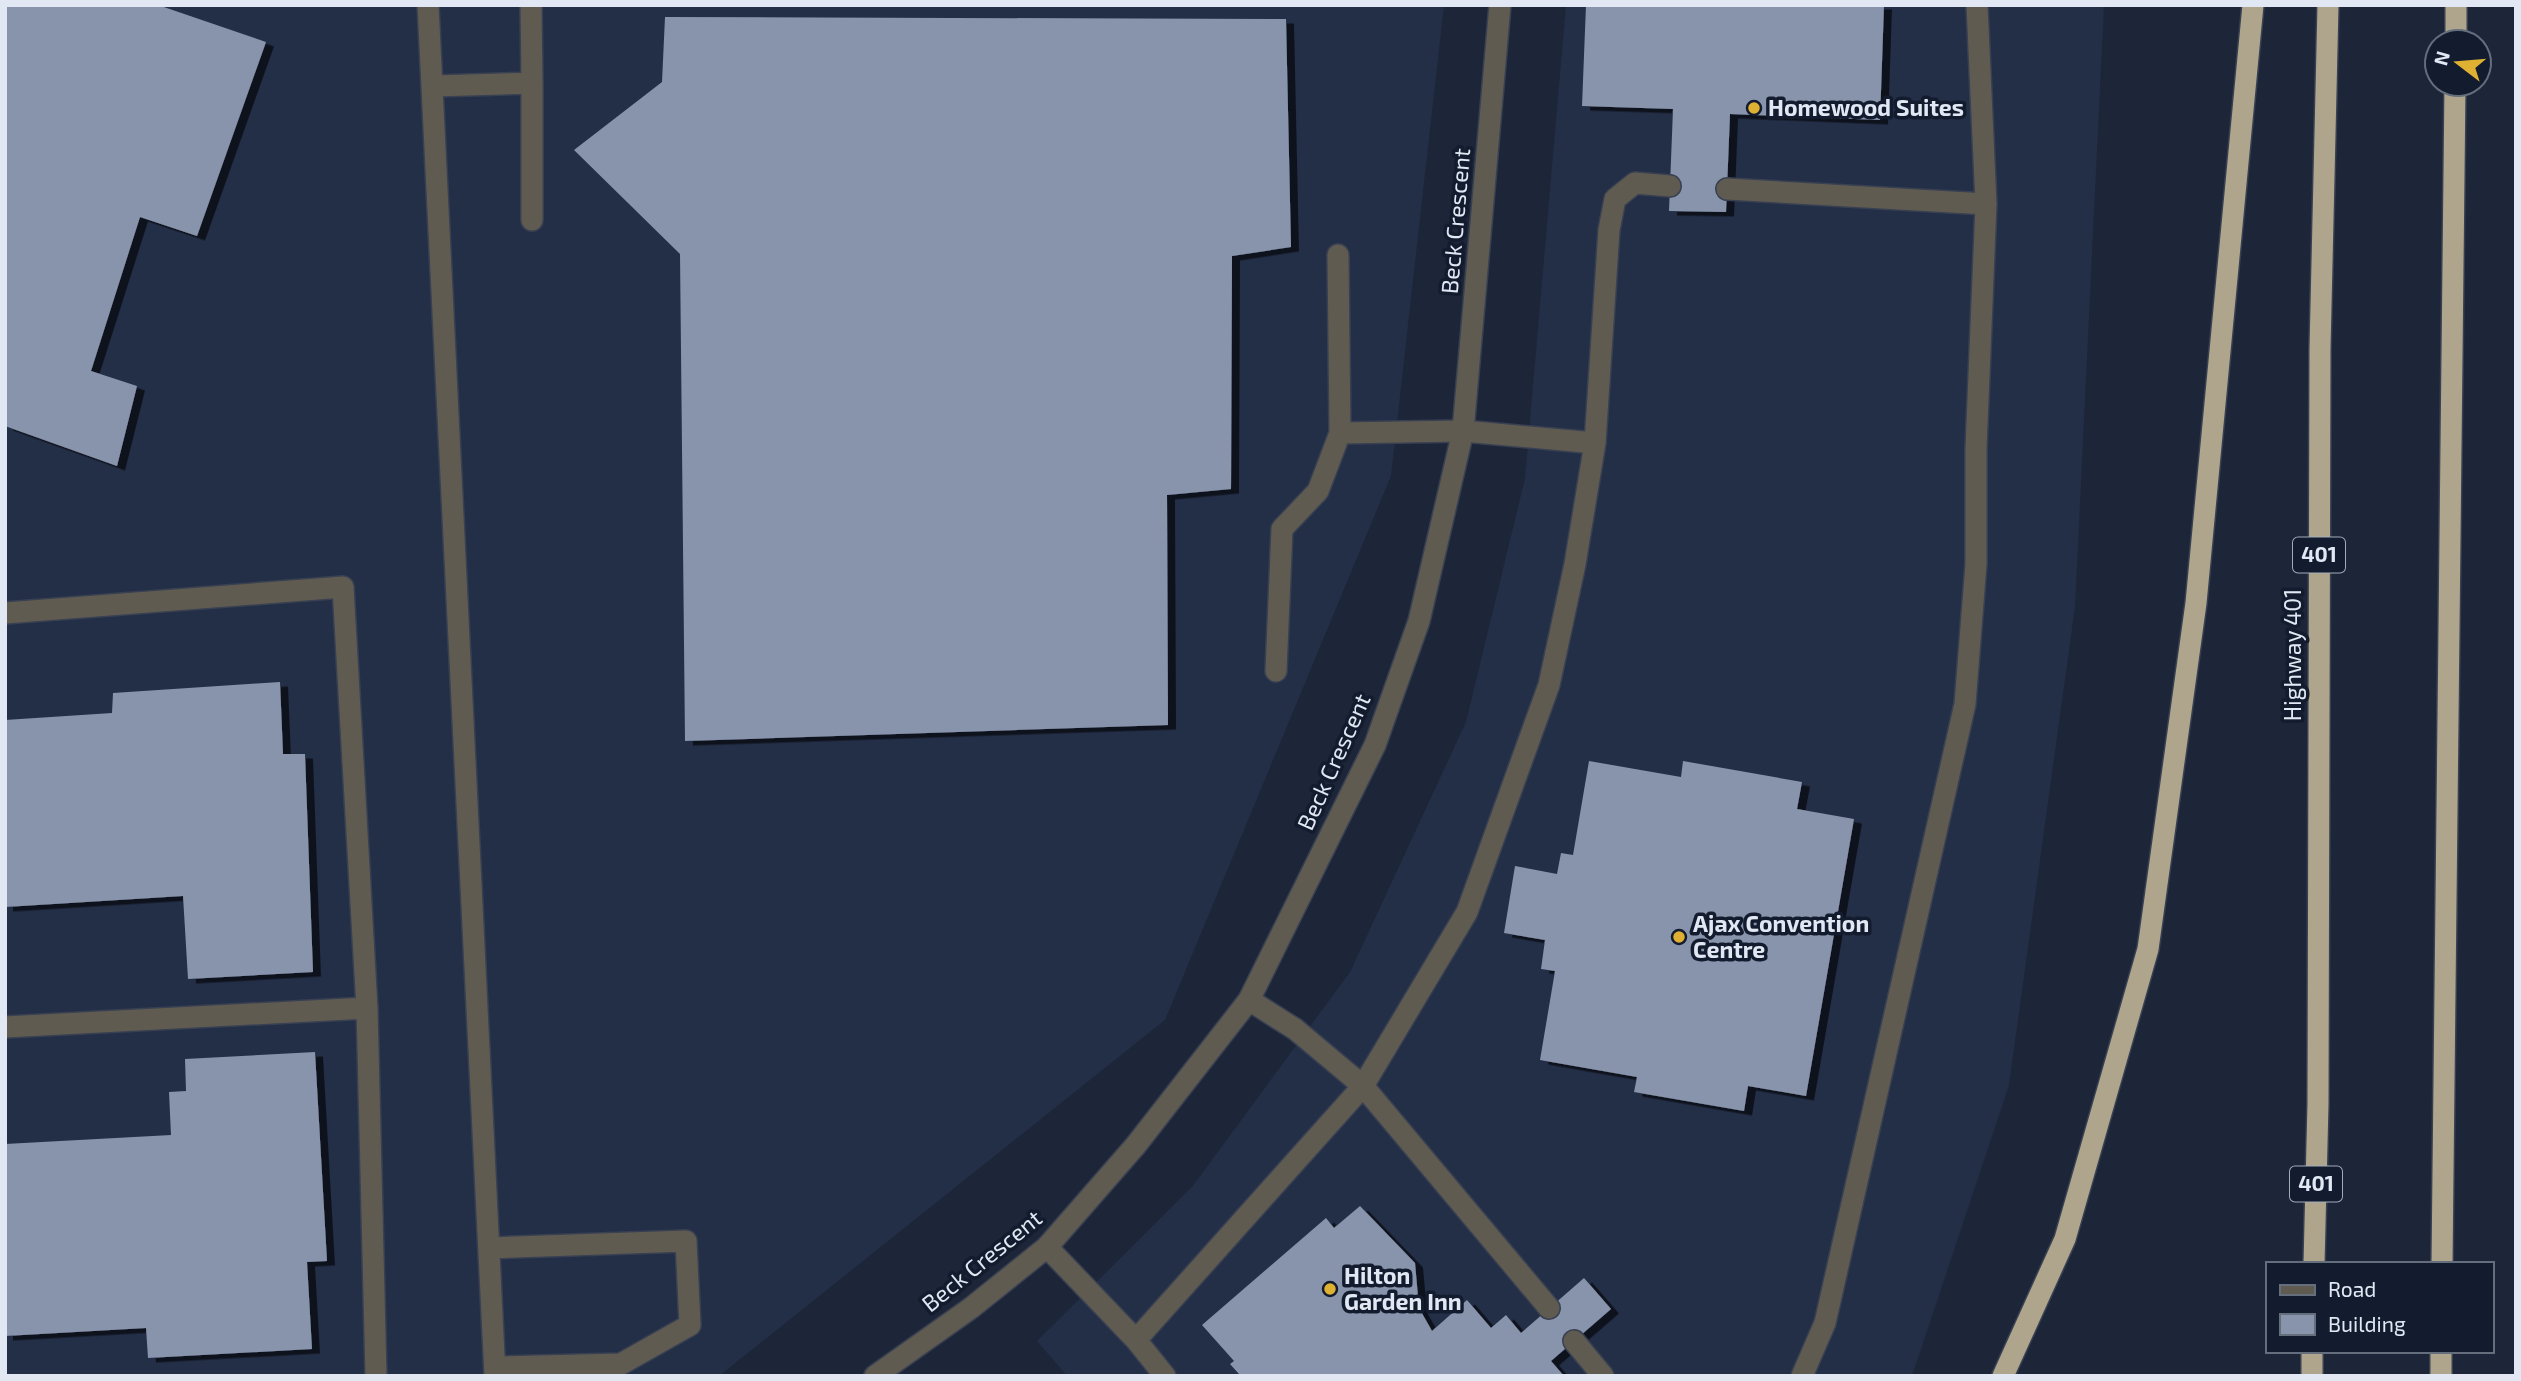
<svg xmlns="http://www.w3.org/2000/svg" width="2521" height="1381" viewBox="0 0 2521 1381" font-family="'Exo 2',sans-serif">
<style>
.built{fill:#232e47}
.building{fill:#8894ab;filter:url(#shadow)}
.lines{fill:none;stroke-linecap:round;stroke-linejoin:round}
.lane-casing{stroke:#384052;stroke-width:24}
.street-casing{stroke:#384052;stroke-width:24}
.highway-casing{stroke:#384052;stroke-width:24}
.lane{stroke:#5f5b51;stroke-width:21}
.street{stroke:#5f5b51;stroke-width:21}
.highway{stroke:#afa58c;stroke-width:21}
.poi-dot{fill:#deb133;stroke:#131c2e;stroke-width:2.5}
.labels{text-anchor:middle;stroke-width:7;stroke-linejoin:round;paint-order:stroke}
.shield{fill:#131c2e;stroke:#a3abb9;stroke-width:2}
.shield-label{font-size:21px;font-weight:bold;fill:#e1e8f4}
.poi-label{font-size:23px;font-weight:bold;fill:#e1e8f4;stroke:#131c2e;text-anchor:start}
.street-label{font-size:23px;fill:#e1e8f4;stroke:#131c2e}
</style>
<defs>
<filter id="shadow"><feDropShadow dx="8" dy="4.5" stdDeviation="0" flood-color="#0009"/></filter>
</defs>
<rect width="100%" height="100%" fill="#1d2538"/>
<path class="built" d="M5 5H1444L1391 476 1165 1020 719 1376H5Z
M1566 5H2104L2075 607 2009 1085 1912 1376H1067L1037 1341 1192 1187 1350 972 1466 722 1525 478Z"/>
<path class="building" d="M5 5H158L266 42 197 236 140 217 91 371 137 386 117 466 5 426Z
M1586 5H1884L1880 120 1730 114 1726 212 1669 211 1673 109 1582 106Z
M665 17 1286 19 1291 247 1232 256 1231 489 1167 495 1168 725 685 741 680 254 574 150 662 82Z
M280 682 283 754H305L313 972 188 979 183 896 5 907V720L112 713 113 693Z
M1589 761 1681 777 1683 761 1802 782 1797 809 1854 819 1806 1096 1748 1086 1744 1111 1634 1092 1637 1077 1540 1060 1555 971 1541 969 1545 940 1504 933 1515 866 1557 874 1561 853 1573 855Z
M315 1052 327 1261 307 1262 312 1349 148 1358 146 1328 5 1336V1144L171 1135 169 1092 186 1091 185 1059Z
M1360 1206 1415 1263 1419 1308 1432 1331 1467 1300 1491 1328 1506 1315 1521 1333 1584 1278 1611 1309 1551 1361 1564 1376H1237L1239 1374 1230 1364 1234 1361 1202 1325 1326 1218 1334 1228Z"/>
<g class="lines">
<g class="lane-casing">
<path id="lane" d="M428 5 495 1376
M434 86 532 83 531 5
M1727 189 1986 204 1977 5
M532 220V83
M1338 255 1340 433 1463 431 1595 443 1575 564 1549 685 1467 912 1363 1086 1549 1308
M1595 443 1609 230 1615 199 1635 183 1670 186
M5 613 343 587 367 1008 376 1376
M1276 671 1282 529 1318 491 1340 433
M5 1027 367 1008
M1047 1247 1136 1340 1363 1086 1295 1029 1249 1000
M490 1248 686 1241 690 1325 621 1364 495 1367
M1136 1340 1165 1376
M1574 1341 1603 1376
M1802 1376 1825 1323 1965 704 1976 564V449L1986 204"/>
</g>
<g class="street-casing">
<path id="street" d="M875 1376 971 1308 1047 1247 1136 1145 1249 1000 1375 745 1419 621 1463 431 1500 5"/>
</g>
<g class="highway-casing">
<path id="highway" d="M2456 42V5
M2314 1264 2318 1104 2320 349 2328 5
M2442 1264 2455 84
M2003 1376 2065 1239 2148 949 2196 603 2253 5
M2312 1376V1351
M2441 1376V1351"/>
</g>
<use href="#lane" class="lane"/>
<use href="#street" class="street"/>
<use href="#highway" class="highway"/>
</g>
<g class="poi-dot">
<circle cx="1754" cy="108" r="7"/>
<circle cx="1679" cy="937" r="7"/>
<circle cx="1330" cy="1289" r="7"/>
</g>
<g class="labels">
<g class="shield">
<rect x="2293" y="537.5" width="52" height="35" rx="5"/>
<rect x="2290" y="1166.5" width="52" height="35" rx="5"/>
</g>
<g class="shield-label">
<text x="2319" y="562">401</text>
<text x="2316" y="1191">401</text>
</g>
<g class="poi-label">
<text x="1768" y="116">Homewood Suites</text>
<text x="1693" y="932">Ajax Convention<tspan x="1693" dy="26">Centre</tspan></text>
<text x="1344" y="1284">Hilton<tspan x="1344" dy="26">Garden Inn</tspan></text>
</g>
<g class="street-label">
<text transform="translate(1456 221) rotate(-85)" y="8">Beck Crescent</text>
<text transform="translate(2293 655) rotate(-90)" y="8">Highway 401</text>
<text transform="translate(1334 762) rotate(-66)" y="8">Beck Crescent</text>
<text transform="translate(982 1261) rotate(-39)" y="8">Beck Crescent</text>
</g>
</g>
<rect width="2521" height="1381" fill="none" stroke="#e1e8f4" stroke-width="14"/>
<rect x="2266" y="1262" width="228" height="91" fill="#131c2e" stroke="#656e7d" stroke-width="2"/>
<rect x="2280" y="1285" width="35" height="10" fill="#5f5b51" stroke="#656e7d" stroke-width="2"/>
<text x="2328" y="1297" font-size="21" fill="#e1e8f4">Road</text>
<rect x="2280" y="1314" width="35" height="21" fill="#8894ab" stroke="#656e7d" stroke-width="2"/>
<text x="2328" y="1332" font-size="21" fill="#e1e8f4">Building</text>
<g transform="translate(2458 63) rotate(286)"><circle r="33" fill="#131c2e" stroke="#656e7d" stroke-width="2"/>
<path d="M0-5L12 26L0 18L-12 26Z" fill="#deb133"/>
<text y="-10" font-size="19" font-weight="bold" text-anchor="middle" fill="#e1e8f4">N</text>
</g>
</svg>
